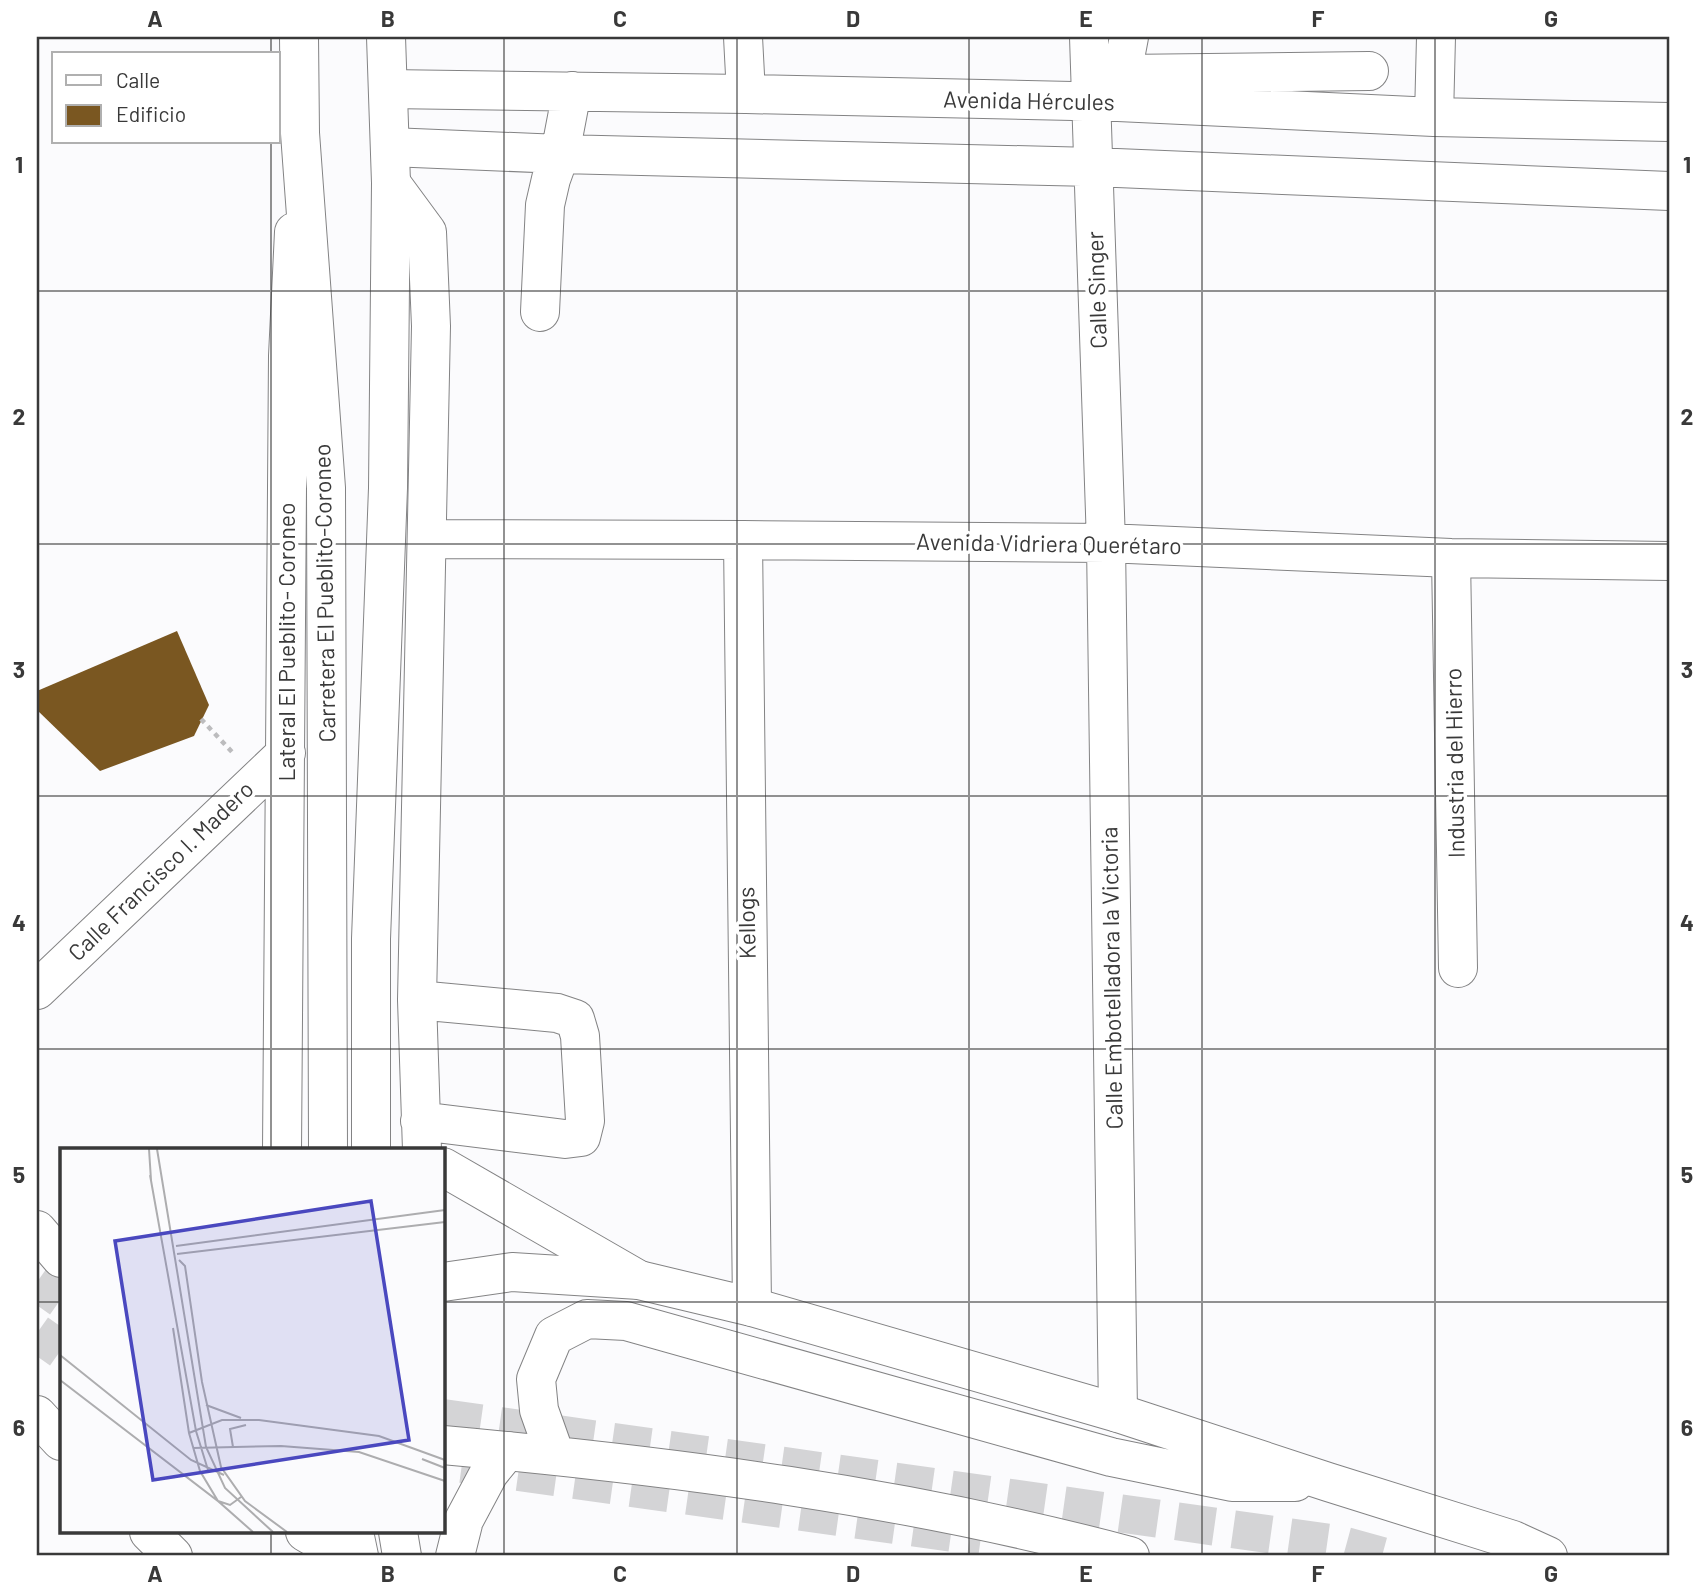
<svg xmlns="http://www.w3.org/2000/svg" width="1706" height="1593" viewBox="0 0 1706 1593" font-family="Barlow,sans-serif">
<style>
.building{fill:#7a5721}
.lines{fill:none;stroke-linecap:round;stroke-linejoin:round}
.highway-tunnel{stroke:#d4d4d6;stroke-width:38;stroke-dasharray:38 19;stroke-linecap:butt}
.minor-casing{stroke:#838384;stroke-width:40}
.major-casing{stroke:#838384;stroke-width:40}
.highway-casing{stroke:#838384;stroke-width:40}
.path{stroke:#bcbcbe;stroke-width:4.5;stroke-dasharray:5 5;stroke-linecap:butt}
.minor{stroke:#fff;stroke-width:38}
.major{stroke:#fff;stroke-width:38}
.highway{stroke:#fff;stroke-width:38}
.grid{fill:none;stroke:#393939;stroke-width:2;stroke-opacity:0.55}
.labels{text-anchor:middle;stroke-width:7;stroke-linejoin:round;paint-order:stroke}
.street-label{font-size:23px;fill:#393939;stroke:#fff}
.inset-road{fill:none;stroke:#adadaf;stroke-width:2}
.view{fill:#4a48bf;fill-opacity:0.15;stroke:#4a48bf;stroke-width:3.5}
.inset-edge{fill:none;stroke:#393939;stroke-width:3.5}
.neatline{fill:none;stroke:#393939;stroke-width:2.5}
.grid-label{font-size:23px;text-anchor:middle;font-weight:bold;fill:#393939}
</style>
<rect width="100%" height="100%" fill="#fbfbfd"/>
<path class="building" d="M177 631 209 705 194 736 100 771 37 710V691Z"/>
<g class="lines">
<path class="highway-tunnel" d="M37 1282 61 1299
M37 1333 61 1350
M443 1418 1338 1544 1382 1556
M462 1464 981 1537"/>
<g class="minor-casing">
<path id="minor" d="M743 37 746 94
M1089 37 1106 543 1118 1413
M1122 74 1129 37
M388 89 746 94 1118 102 1434 117 1669 122
M1118 102 1122 74 1369 71
M1434 117 1436 37
M390 147 560 154 1093 167 1669 191
M391 183 427 232 431 326 417 1000 422 1150
M540 312 545 205 551 179 560 154 572 91
M428 539 743 540 1106 543 1451 558 1669 561
M743 540 752 1307
M1451 558 1458 968
M37 990 286 753
M417 1000 557 1013 575 1019 580 1036 585 1121 581 1137 565 1139 420 1121
M282 1150 288 356 294 232
M443 1167 639 1280
M455 1556 464 1520 489 1473 507 1451"/>
</g>
<g class="major-casing">
<path id="major" d="M299 37 300 133 326 488 328 1150
M371 1150V939L388 488 391 183 386 37
M354 1532 359 1556
M398 1532 402 1556"/>
</g>
<g class="highway-casing">
<path id="highway" d="M37 1230 61 1258
M443 1282 512 1272 639 1280 752 1307 1118 1413 1328 1482 1513 1540 1548 1556
M37 1415 61 1441
M443 1445C674 1466 905 1496 1130 1556
M555 1455 539 1410 536 1379 554 1336 587 1319 626 1321 1111 1457 1232 1482H1295
M149 1532 173 1556
M305 1532 346 1556"/>
</g>
<path class="path" d="M201 719 233 753"/>
<use href="#minor" class="minor"/>
<use href="#major" class="major"/>
<use href="#highway" class="highway"/>
</g>
<path class="grid" d="M271 37V54M504 37V1556M737 37V1556M969 37V1556M1202 37V1556M1435 37V1556M271 142V1150M37 291H1669M37 544H1669M37 796H1669M37 1049H1669M37 1302H61M443 1302H1669M271 1532V1556"/>
<g class="labels">
<g class="street-label">
<text transform="translate(1029 101) rotate(1)" y="8">Avenida Hércules</text>
<text transform="translate(1097 290) rotate(-92)" y="8">Calle Singer</text>
<text transform="translate(1049 544) rotate(1)" y="8">Avenida Vidriera Querétaro</text>
<text transform="translate(325 593) rotate(-91)" y="8">Carretera El Pueblito-Coroneo</text>
<text transform="translate(287 642) rotate(-90)" y="8">Lateral El Pueblito- Coroneo</text>
<text transform="translate(1455 763) rotate(-91)" y="8">Industria del Hierro</text>
<text transform="translate(161 871) rotate(-44)" y="8">Calle Francisco I. Madero</text>
<text transform="translate(747 923) rotate(-91)" y="8">Kellogs</text>
<text transform="translate(1112 978) rotate(-91)" y="8">Calle Embotelladora la Victoria</text>
</g>
</g>
<g transform="translate(60 1148)">
<rect width="385" height="385" fill="#fbfbfd"/>
<path class="inset-road" d="M89 1 91 32M97 1 146 299 165 340 213 384M90 27 136 283 148 322M116 98 385 62M117 106 385 74M119 112 125 118 142 234 161 319 185 353 227 384M113 180 129 285 140 323 158 353 193 384M0 207 131 312 164 327M0 232 158 353 170 357 181 349M146 257 181 270M129 285 162 272H199L319 288 385 312M173 299 170 281 186 277M133 300 221 298 299 304 385 333M362 311 385 320"/>
<path class="view" d="M311 53 349 292 93 332 55 93Z"/>
<rect width="385" height="385" class="inset-edge"/>
</g>
<rect width="1706" height="1593" fill="none" stroke="#ffffff" stroke-width="77"/>
<rect x="52" y="52" width="228" height="91" fill="#ffffff" stroke="#b0b0b0" stroke-width="2"/>
<rect x="66" y="75" width="35" height="10" fill="#ffffff" stroke="#b0b0b0" stroke-width="2"/>
<text x="116" y="88" font-size="21" fill="#393939">Calle</text>
<rect x="66" y="105" width="35" height="21" fill="#7a5721" stroke="#b0b0b0" stroke-width="2"/>
<text x="116" y="122" font-size="21" fill="#393939">Edificio</text>
<rect x="38" y="38" width="1630" height="1516" class="neatline"/>
<g class="grid-label">
<text x="155" y="27">A</text>
<text x="388" y="27">B</text>
<text x="620" y="27">C</text>
<text x="853" y="27">D</text>
<text x="1086" y="27">E</text>
<text x="1318" y="27">F</text>
<text x="1551" y="27">G</text>
<text x="19" y="173">1</text>
<text x="1687" y="173">1</text>
<text x="19" y="425">2</text>
<text x="1687" y="425">2</text>
<text x="19" y="678">3</text>
<text x="1687" y="678">3</text>
<text x="19" y="931">4</text>
<text x="1687" y="931">4</text>
<text x="19" y="1183">5</text>
<text x="1687" y="1183">5</text>
<text x="19" y="1436">6</text>
<text x="1687" y="1436">6</text>
<text x="155" y="1582">A</text>
<text x="388" y="1582">B</text>
<text x="620" y="1582">C</text>
<text x="853" y="1582">D</text>
<text x="1086" y="1582">E</text>
<text x="1318" y="1582">F</text>
<text x="1551" y="1582">G</text>
</g>
</svg>
